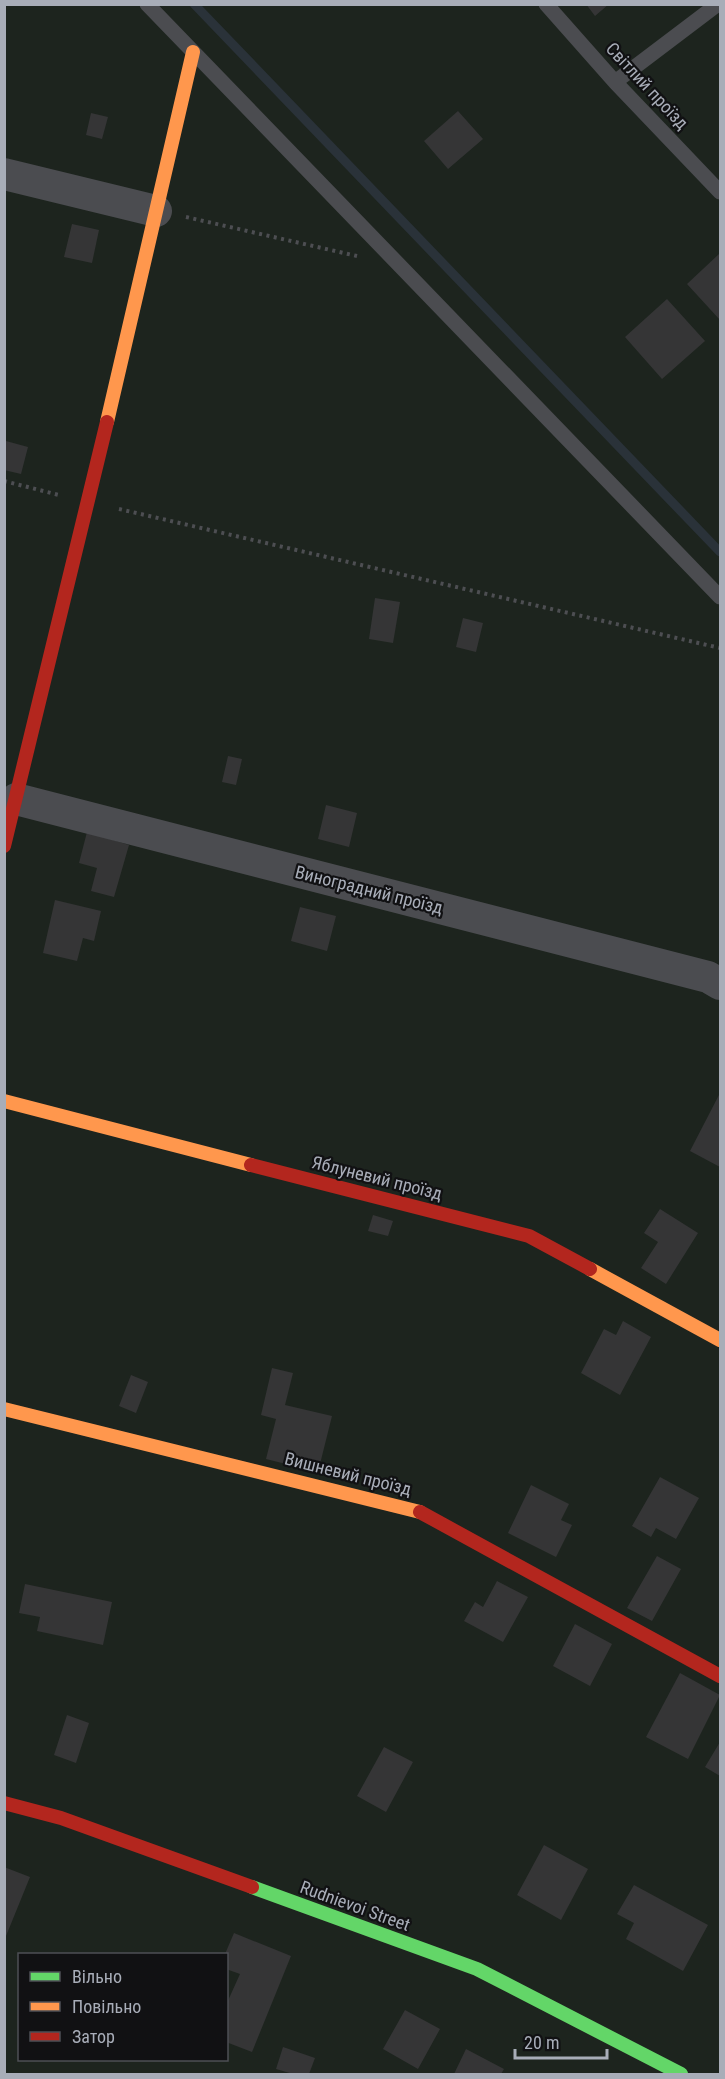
<svg xmlns="http://www.w3.org/2000/svg" width="725" height="2079" viewBox="0 0 725 2079" font-family="'Roboto Condensed',sans-serif">
<style>
.green{fill:#1d241e;fill-rule:evenodd}
.lines{fill:none;stroke-linecap:round;stroke-linejoin:round}
.stream{stroke:#2a3239;stroke-width:9}
.building{fill:#353536}
.path{stroke:#4d4e52;stroke-width:4;stroke-dasharray:3 4.5;stroke-linecap:butt}
.lane{stroke:#4b4c50;stroke-width:15}
.street{stroke:#4b4c50;stroke-width:32}
.fast{stroke:#63d668;stroke-width:14}
.slow{stroke:#ff974d;stroke-width:14}
.jam{stroke:#b3261e;stroke-width:14}
.labels{text-anchor:middle;stroke-width:4.5;stroke-linejoin:round;paint-order:stroke}
.street-label{font-size:18px;fill:#a8adb8;stroke:#111113}
</style>
<rect width="100%" height="100%" fill="#171717"/>
<path class="green" d="M5 5H720V2074H5ZM20 1954H226V2060H20Z"/>
<g class="lines">
<path class="stream" d="M194 4 720 552"/>
</g>
<path class="building" d="M586 4H609L595 16Z
M458 111 483 139 448 169 424 141Z
M91 113 108 117 102 139 86 135Z
M72 224 99 230 92 263 64 257Z
M719 254 720 255V320L687 284Z
M667 299 705 341 662 379 625 337Z
M6 441 28 447 21 474 4 470Z
M375 598 400 602 393 643 369 639Z
M463 618 483 623 476 652 456 647Z
M228 756 242 759 236 785 222 782Z
M326 805 357 813 349 847 318 839Z
M87 832 129 845 114 897 91 891 97 868 79 863Z
M55 900 101 911 94 941 83 938 77 961 43 953Z
M300 907 336 916 327 951 291 941Z
M720 1093V1167L690 1151Z
M660 1209 698 1233 666 1284 641 1268 658 1242 644 1233Z
M373 1215 393 1221 388 1236 368 1231Z
M623 1321 651 1337 620 1395 581 1373 604 1329 616 1335Z
M272 1368 293 1373 285 1405 332 1416 318 1472 266 1459 276 1419 261 1415Z
M131 1375 148 1382 136 1413 119 1406Z
M660 1477 699 1498 676 1539 656 1528 651 1537 632 1526Z
M531 1485 569 1504 561 1520 572 1525 556 1557 508 1533Z
M657 1556 681 1569 652 1621 627 1608Z
M497 1581 528 1597 503 1642 464 1621 475 1602 483 1607Z
M25 1584 112 1602 103 1645 37 1631 40 1617 19 1613Z
M575 1624 612 1644 590 1686 553 1666Z
M680 1673 720 1695 688 1759 646 1737Z
M67 1715 89 1723 76 1763 54 1755Z
M720 1742V1776L705 1767Z
M384 1747 413 1762 386 1812 357 1796Z
M544 1845 588 1869 561 1920 517 1895Z
M4 1867 30 1877 6 1936 4 1935Z
M634 1885 708 1925 683 1971 626 1939 634 1923 617 1914Z
M234 1933 291 1956 252 2052 226 2042V2005L240 1974 226 1969 225 1954Z
M405 2010 440 2029 418 2069 383 2049Z
M283 2047 315 2058 309 2074H293L276 2069Z
M466 2049 504 2069 501 2074H454Z"/>
<g class="lines">
<path class="path" d="M186 217 357 256
M4 481 59 495
M119 509 720 648"/>
<path class="lane" d="M147 4 720 597
M546 4 615 82 720 192
M615 82 718 4"/>
<path class="street" d="M4 174 156 211
M16 799 708 977 720 984"/>
<path class="fast" d="M252 1887 477 1969 681 2074"/>
<path class="slow" d="M107 422 193 52
M4 1101 251 1165
M590 1269 720 1340
M4 1409 420 1512"/>
<path class="jam" d="M4 846 107 422
M251 1165 529 1236 590 1269
M420 1512 720 1676
M4 1803 61 1818 252 1887"/>
</g>
<g class="labels">
<g class="street-label">
<text transform="translate(647 86) rotate(47)" y="6">Світлий проїзд</text>
<text transform="translate(369 890) rotate(14)" y="6">Виноградний проїзд</text>
<text transform="translate(377 1178) rotate(14)" y="6">Яблуневий проїзд</text>
<text transform="translate(348 1474) rotate(14)" y="6">Вишневий проїзд</text>
<text transform="translate(355 1906) rotate(20)" y="6">Rudnievoi Street</text>
</g>
</g>
<rect width="725" height="2079" fill="none" stroke="#a8adb8" stroke-width="12"/>
<rect x="18" y="1953" width="210" height="108" fill="#111113" stroke="#4d4f55" stroke-width="1.5"/>
<rect x="30" y="1972" width="30" height="9" fill="#63d668" stroke="#4d4f55" stroke-width="1.5"/>
<text x="72" y="1983" font-size="18" fill="#a8adb8">Вільно</text>
<rect x="30" y="2002" width="30" height="9" fill="#ff974d" stroke="#4d4f55" stroke-width="1.5"/>
<text x="72" y="2013" font-size="18" fill="#a8adb8">Повільно</text>
<rect x="30" y="2032" width="30" height="9" fill="#b3261e" stroke="#4d4f55" stroke-width="1.5"/>
<text x="72" y="2043" font-size="18" fill="#a8adb8">Затор</text>
<path d="M515 2049v9h92v-9" fill="none" stroke="#a8adb8" stroke-width="3"/>
<text x="524" y="2049" font-size="18" fill="#a8adb8" stroke="#111113" stroke-width="4.5" paint-order="stroke">20 m</text>
</svg>
